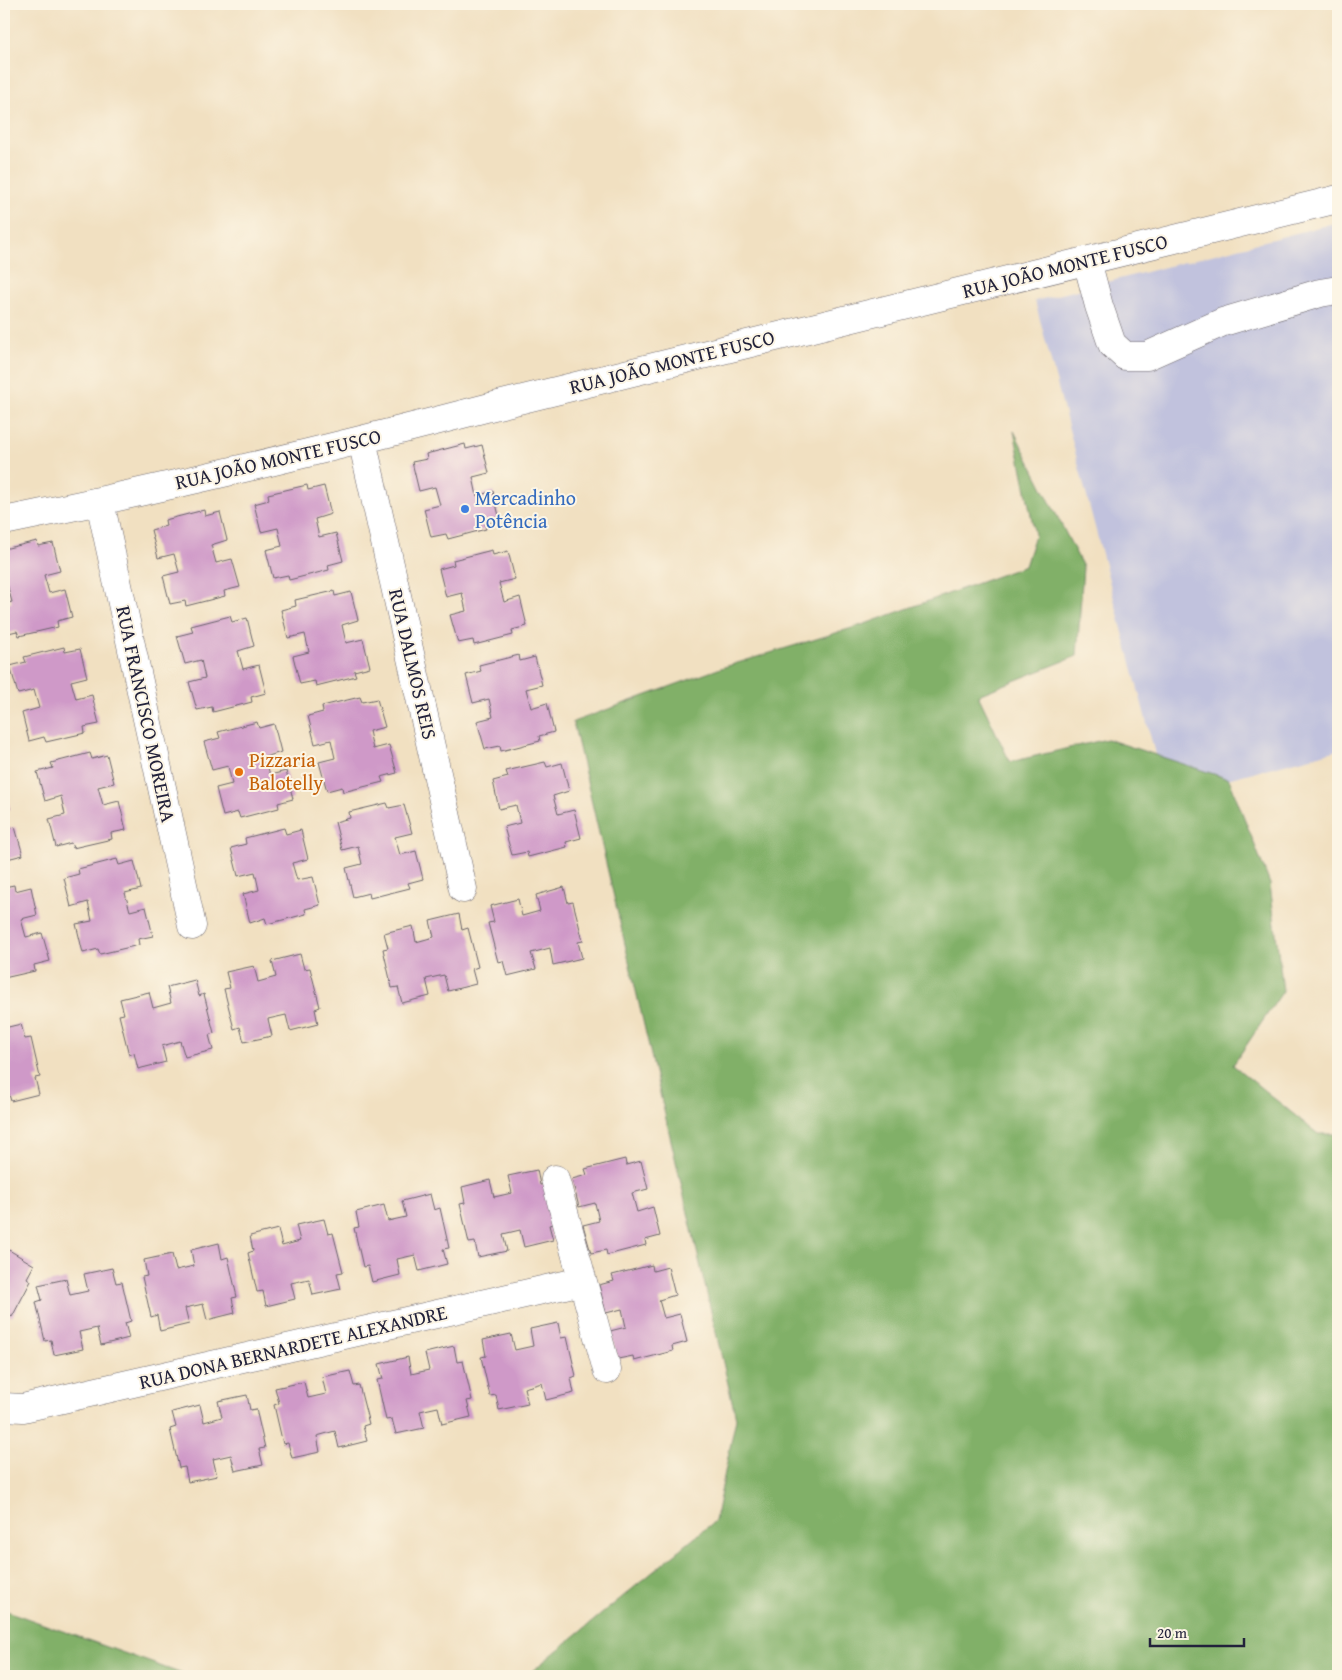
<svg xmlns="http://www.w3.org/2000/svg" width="1342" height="1680" viewBox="0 0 1342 1680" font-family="'Gentium Book Plus',serif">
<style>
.industrial{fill:#c1c2dd}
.forest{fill:#81b068;stroke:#526952}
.building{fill:#cf99c8}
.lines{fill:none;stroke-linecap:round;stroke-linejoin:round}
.minor-casing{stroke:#6a646a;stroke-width:29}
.minor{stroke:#fff;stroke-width:28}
.shop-dot{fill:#3f7fe0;stroke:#fcf5e5;stroke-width:2}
.food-dot{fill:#e8710a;stroke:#fcf5e5;stroke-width:2}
.labels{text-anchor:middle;stroke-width:4;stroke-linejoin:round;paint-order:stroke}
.street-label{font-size:20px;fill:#22223b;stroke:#fcf5e5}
.shop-label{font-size:20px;fill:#366cbe;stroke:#fcf5e5;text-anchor:start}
.food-label{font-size:20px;fill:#c56008;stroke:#fcf5e5;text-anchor:start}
</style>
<rect width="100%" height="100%" fill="#fcf5e5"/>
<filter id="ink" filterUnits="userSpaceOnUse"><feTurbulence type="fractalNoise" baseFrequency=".02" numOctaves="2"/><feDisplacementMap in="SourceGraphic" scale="10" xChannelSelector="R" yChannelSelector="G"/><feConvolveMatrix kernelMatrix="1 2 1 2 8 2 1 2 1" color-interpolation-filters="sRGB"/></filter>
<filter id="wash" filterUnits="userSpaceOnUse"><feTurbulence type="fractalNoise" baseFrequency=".0096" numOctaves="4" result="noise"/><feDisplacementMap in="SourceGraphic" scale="20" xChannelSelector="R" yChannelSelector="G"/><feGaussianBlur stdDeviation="1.12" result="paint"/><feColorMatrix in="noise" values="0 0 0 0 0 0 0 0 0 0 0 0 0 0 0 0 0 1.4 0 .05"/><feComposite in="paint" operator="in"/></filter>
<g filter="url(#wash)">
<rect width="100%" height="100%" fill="#f1e0c1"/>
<path class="industrial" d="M1338 222V750L1166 795 1035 301Z"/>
<path class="forest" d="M1014 431 1083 567 1077 656 978 695 1010 762 1107 739 1229 779 1270 884 1283 991 1233 1065 1318 1134H1338V1676H526L715 1521 736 1418 573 722 721 668 862 625 1025 566 1035 535Z
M4 1610 188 1676H4Z"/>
<g id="blocks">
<path class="building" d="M465 444 466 449 482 445 489 473 473 477 477 496 493 491 500 520 485 524 486 529 448 539 446 534 431 537 424 509 440 505 435 487 419 491 412 462 427 459 426 454Z
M307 485 308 490 324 486 331 514 315 519 319 537 336 533 343 561 328 565 329 570 289 580 288 575 273 578 266 550 282 546 278 528 261 532 254 504 269 500 268 494Z
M204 510 205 516 220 512 227 540 211 545 216 563 232 559 240 587 224 591 225 596 186 606 185 601 170 604 163 576 179 572 174 554 158 558 151 530 166 526 165 520Z
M37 541 38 546 53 543 60 571 44 575 49 593 65 589 72 617 57 621 58 627 19 636 17 631 4 634V604L12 602 7 584 4 585V549Z
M492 550 493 555 508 551 515 579 499 583 504 602 520 597 527 626 512 630 513 635 474 645 473 640 458 643 450 615 466 611 462 593 446 597 439 569 454 565 453 560Z
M334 591 335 596 351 592 358 620 342 625 346 643 363 639 370 667 354 671 356 676 316 686 315 681 300 684 293 656 309 652 305 634 288 638 281 610 296 606 295 600Z
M230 616 232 622 247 618 254 646 238 651 243 669 259 665 266 693 251 697 252 702 213 712 212 707 197 710 189 682 205 678 201 660 185 664 177 636 193 632 191 626Z
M64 647 65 652 80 649 87 677 71 681 76 699 92 695 99 724 84 727 85 733 46 742 44 737 29 741 22 713 39 708 34 690 18 694 10 666 26 662 24 657Z
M519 655 520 661 535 657 542 685 526 689 531 708 547 703 554 732 539 736 540 741 501 751 500 746 485 749 477 721 493 717 489 699 473 703 466 675 481 671 479 665Z
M360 697 362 702 377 699 385 727 369 731 373 749 389 745 397 773 381 777 383 782 343 792 342 787 327 791 319 762 335 758 331 740 315 744 308 716 323 712 322 706Z
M257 722 259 728 274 724 281 752 265 757 270 775 286 771 293 799 278 803 279 808 240 818 238 812 223 816 216 788 232 784 228 766 212 770 204 742 220 738 218 732Z
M90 753 92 759 107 755 114 783 98 787 103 805 119 801 126 830 111 833 112 839 73 848 71 843 56 847 49 819 65 815 61 796 45 801 37 772 53 768 51 763Z
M545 762 547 767 562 763 569 791 553 796 558 814 574 810 581 838 566 842 567 847 528 857 527 852 512 855 504 827 520 823 516 805 499 809 493 781 508 777 506 771Z
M4 784 10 809 4 811Z
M387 803 389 808 404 805 412 833 395 837 400 855 416 851 423 879 408 883 410 888 370 898 369 893 353 897 346 868 362 864 358 846 342 850 335 822 350 818 349 812Z
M15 827 23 855 7 859 9 864 4 866V830Z
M284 828 286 834 301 830 308 859 292 863 297 880 313 877 320 905 305 909 306 914 267 924 265 918 250 923 243 894 259 890 255 872 238 876 231 848 246 844 245 838Z
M117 859 119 865 134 861 141 889 125 893 130 911 146 907 153 936 138 939 139 945 100 954 98 949 83 953 76 924 92 921 88 902 71 907 64 878 79 874 78 869Z
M14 885 15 891 31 887 37 915 21 919 26 937 42 933 50 961 34 965 35 971 4 978V887Z
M564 887 568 903 573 902 583 941 578 942 582 958 553 965 550 948 531 953 536 969 507 976 503 961 498 962 488 923 494 922 490 906 518 899 522 916 540 911 536 895Z
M459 914 462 930 468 928 478 967 472 969 476 984 448 991 444 975 426 979 430 996 402 1003 398 987 392 988 383 949 388 948 384 933 413 926 416 942 434 937 430 921Z
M300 954 304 969 310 968 320 1007 315 1009 318 1024 290 1031 286 1015 268 1019 272 1036 244 1042 240 1027 234 1029 224 989 230 988 226 972 254 966 258 982 276 977 272 961Z
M195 980 199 996 204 994 214 1033 209 1035 213 1050 185 1057 180 1041 162 1046 166 1062 138 1069 134 1053 129 1055 119 1015 124 1014 120 999 149 992 153 1008 171 1003 167 987Z
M21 1024 25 1039 31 1038 40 1077 35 1078 39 1094 11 1101 6 1085H4V1028Z
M625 1159 626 1165 641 1161 648 1189 632 1193 637 1212 653 1207 660 1236 645 1240 646 1245 607 1255 606 1250 591 1253 583 1225 599 1221 595 1203 579 1207 572 1179 587 1175 585 1169Z
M537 1170 540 1185 545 1184 555 1224 549 1225 553 1240 524 1247 520 1230 503 1234 507 1251 478 1257 475 1242 469 1243 460 1204 465 1203 462 1187 490 1180 494 1197 512 1193 508 1176Z
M430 1194 434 1210 440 1208 449 1248 443 1249 447 1264 419 1271 415 1255 397 1259 400 1275 372 1282 368 1266 363 1267 354 1228 359 1227 356 1212 384 1205 388 1221 406 1217 402 1201Z
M324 1219 328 1234 333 1233 343 1272 337 1273 341 1289 313 1295 309 1279 291 1283 295 1299 266 1306 263 1291 257 1292 248 1253 253 1251 250 1236 278 1229 282 1246 300 1241 296 1225Z
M219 1243 222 1259 228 1257 237 1297 232 1298 235 1313 207 1320 203 1304 185 1308 189 1324 160 1331 157 1315 151 1317 142 1277 147 1276 144 1260 172 1254 176 1270 194 1266 191 1250Z
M9 1250 34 1265 27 1278 31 1281 12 1317 8 1314 4 1321V1259Z
M652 1265 653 1271 668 1267 675 1295 659 1300 664 1318 680 1314 687 1342 672 1346 673 1351 634 1361 633 1356 618 1359 610 1331 626 1327 622 1309 606 1313 599 1285 614 1281 612 1275Z
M112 1268 116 1283 122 1282 131 1321 125 1323 129 1338 101 1345 97 1328 79 1332 83 1349 54 1355 51 1340 45 1341 36 1302 42 1300 38 1285 66 1279 70 1295 88 1291 84 1274Z
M558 1323 561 1338 567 1337 576 1376 571 1378 574 1393 546 1400 542 1383 524 1388 528 1404 499 1410 496 1395 490 1396 481 1357 486 1356 483 1340 511 1334 515 1350 533 1346 530 1329Z
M454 1346 457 1362 463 1361 472 1400 467 1401 471 1417 442 1424 438 1407 420 1411 424 1428 396 1434 392 1419 386 1420 377 1380 383 1379 379 1364 408 1357 411 1374 429 1370 425 1353Z
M350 1371 354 1386 359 1385 369 1424 363 1426 367 1441 339 1448 335 1431 317 1436 320 1452 292 1458 288 1443 283 1444 274 1405 279 1403 275 1388 304 1382 308 1398 326 1394 322 1377Z
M247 1395 250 1410 256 1409 265 1448 259 1449 263 1465 235 1471 231 1455 213 1459 217 1476 188 1482 185 1467 179 1468 170 1429 176 1427 172 1412 200 1405 204 1422 222 1417 218 1401Z"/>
</g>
</g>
<g filter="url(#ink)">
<use href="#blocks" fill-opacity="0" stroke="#6a646a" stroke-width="1"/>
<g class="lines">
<g class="minor-casing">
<path id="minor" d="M1087 261 1099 306 1112 344 1125 356H1147L1223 322 1320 293 1338 290
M362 440 463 889
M100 502 192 926
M4 521C167 488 329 449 490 407L1338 199
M555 1179 607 1370
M4 1407 23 1408 582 1281"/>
</g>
<use href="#minor" class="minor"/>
</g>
</g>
<circle class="shop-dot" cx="465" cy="509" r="5"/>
<circle class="food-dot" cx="239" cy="772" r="5"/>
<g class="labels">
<g class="street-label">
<text transform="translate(1065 266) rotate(-14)" y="7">RUA JOÃO MONTE FUSCO</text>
<text transform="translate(672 362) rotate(-14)" y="7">RUA JOÃO MONTE FUSCO</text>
<text transform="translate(278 459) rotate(-13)" y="7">RUA JOÃO MONTE FUSCO</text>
<text transform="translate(413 664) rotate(77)" y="7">RUA DALMOS REIS</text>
<text transform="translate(146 714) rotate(78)" y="7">RUA FRANCISCO MOREIRA</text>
<text transform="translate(293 1347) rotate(-13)" y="7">RUA DONA BERNARDETE ALEXANDRE</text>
</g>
<g class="shop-label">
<text x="475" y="505">Mercadinho<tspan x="475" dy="23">Potência</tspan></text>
</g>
<g class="food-label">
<text x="249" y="767">Pizzaria<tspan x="249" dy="23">Balotelly</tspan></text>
</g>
</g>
<rect width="1342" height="1680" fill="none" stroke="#fcf5e5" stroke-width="20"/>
<path d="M1150 1638v8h94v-8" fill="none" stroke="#22223b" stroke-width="2.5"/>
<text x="1157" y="1638" font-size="15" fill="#22223b" stroke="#fcf5e5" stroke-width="4" paint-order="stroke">20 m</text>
</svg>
